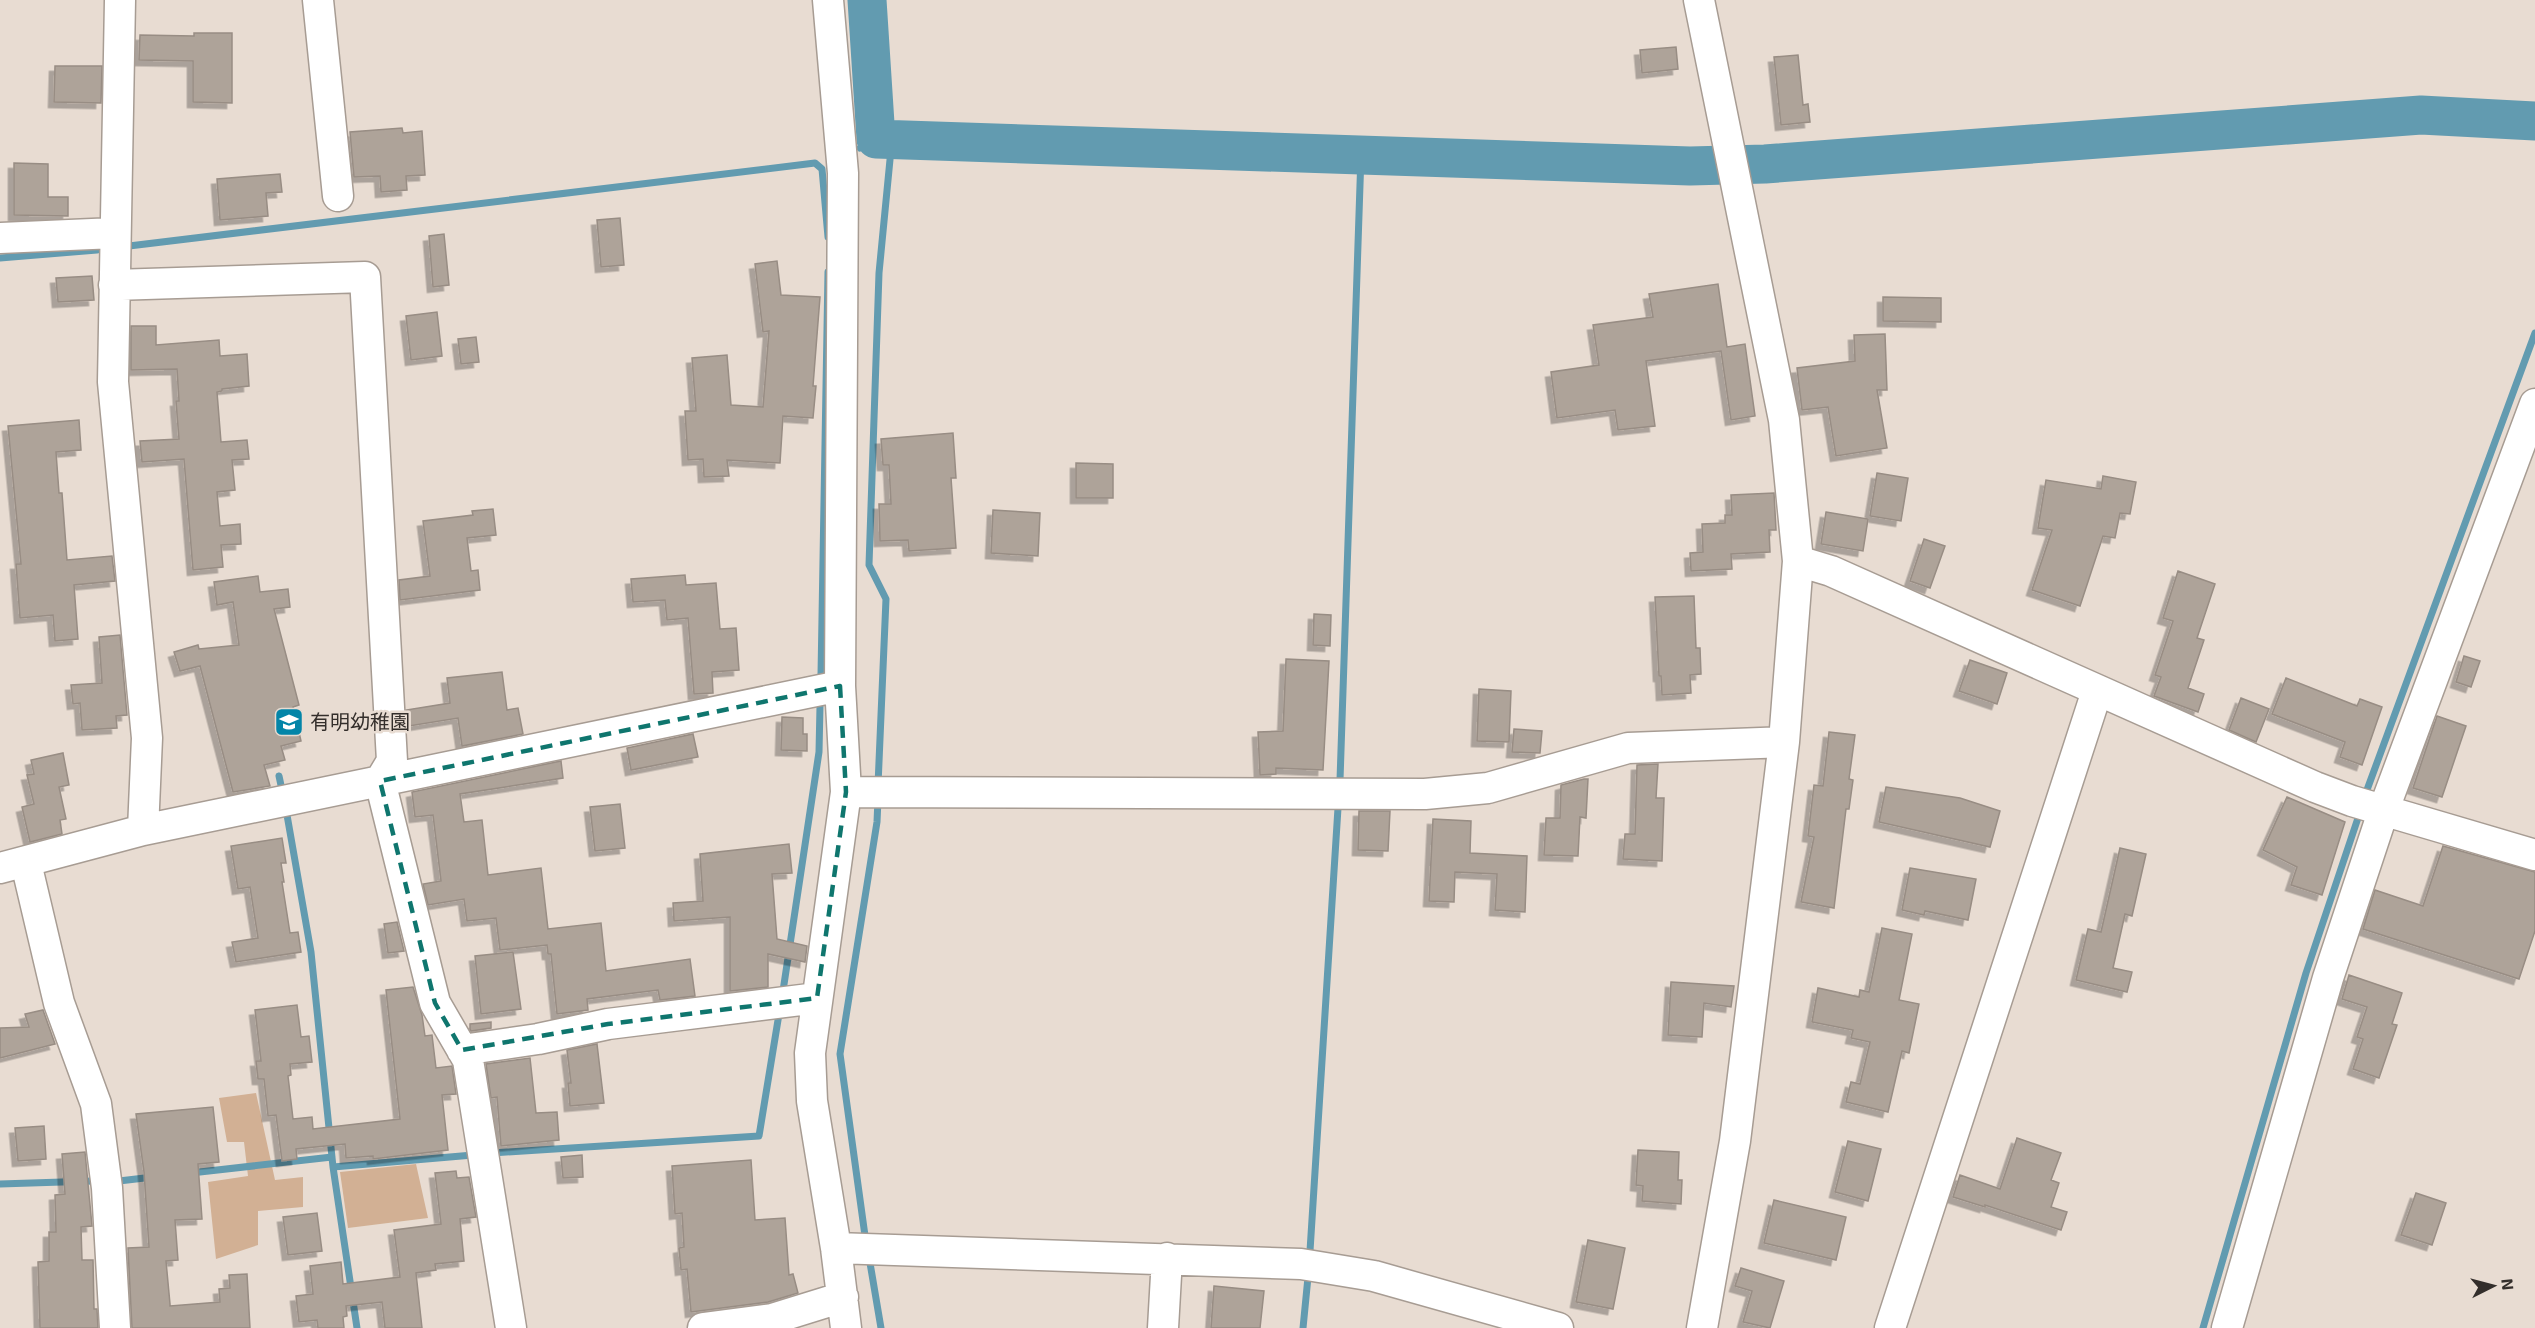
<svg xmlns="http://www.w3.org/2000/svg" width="2535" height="1328" viewBox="0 0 2535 1328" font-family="'Exo 2','Noto Sans JP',sans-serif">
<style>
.green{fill:#d2b094}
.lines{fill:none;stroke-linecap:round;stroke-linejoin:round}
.stream{stroke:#629bb0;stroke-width:7}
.river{stroke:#629bb0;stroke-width:39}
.building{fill:#aea399;stroke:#988d84;stroke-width:1.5;filter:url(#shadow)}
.minor-casing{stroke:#a79c93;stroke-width:33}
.minor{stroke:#fff;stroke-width:30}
.marked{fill:none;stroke:#0f766e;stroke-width:4.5;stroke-dasharray:12 8;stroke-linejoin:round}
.labels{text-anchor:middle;stroke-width:5;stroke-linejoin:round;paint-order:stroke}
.poi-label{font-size:20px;fill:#332e2b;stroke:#e8dcd2;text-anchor:start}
</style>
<defs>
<filter id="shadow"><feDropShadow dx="-5.5" dy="5.5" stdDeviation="0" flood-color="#0004"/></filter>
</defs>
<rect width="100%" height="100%" fill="#e8dcd2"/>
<path class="green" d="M256 1093 275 1180 303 1177V1207L258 1211V1245L216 1259 208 1182 248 1176 244 1142H227L219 1098Z
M416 1164 428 1218 348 1228 340 1172Z"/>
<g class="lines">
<path class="stream" d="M860 148 876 139
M129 246 815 163 822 169 828 237
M0 258 97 250
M821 675 828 272
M279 776 282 790
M1340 780 1361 155
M878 785 886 599 869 565 879 273 892 139
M2364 798 2535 333
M287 815 311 952 333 1167 357 1328
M783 991 819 752 820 706
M492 1153 759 1136 779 1014
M333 1167 473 1155
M191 1173 332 1157
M119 1181 153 1177
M0 1184 93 1181
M866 1243 840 1054 877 822 878 799
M1310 1251 1338 808
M869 1257 881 1328
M1303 1328 1308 1277
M2203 1328 2306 973 2360 812"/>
<path class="river" d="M867 0 876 139 1690 166 1765 164 2421 115 2535 121"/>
</g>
<path class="building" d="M194 33H232V103L193 102V61L139 60 140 35 194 36Z
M1676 47 1678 69 1642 73 1640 50Z
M1798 55 1803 105 1808 104 1810 122 1781 125 1774 57Z
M55 66H102L101 103 54 102Z
M402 128 403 133 422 131 425 175 406 176 407 190 381 192 380 176 354 177 350 132Z
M14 163 48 164V197H68V216L14 215Z
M280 174 282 192 266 193 268 216 220 220 217 179Z
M620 218 624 265 601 267 597 220Z
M444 234 449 285 433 287 429 236Z
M777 261 781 295 820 297 813 386H816L813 418 783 416 780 463 727 460 729 476 704 477 703 459 688 460 685 411H696L692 358 727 355 731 405 763 407 769 331 763 332 755 264Z
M92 276 94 300 58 302 56 278Z
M1718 284 1727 347 1745 344 1755 416 1731 420 1721 351 1646 361 1655 426 1618 430 1615 410 1557 418 1551 372 1599 365 1593 325 1653 317 1649 294Z
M1883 297 1941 298V322L1883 321Z
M437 312 442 356 411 360 406 316Z
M131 326H156V345L219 340 220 356 247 354 249 386 222 389V391L217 392 221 442 247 440 249 459 232 460 235 490 217 492 220 526 240 524 241 544 221 545 223 567 193 570 184 459 142 462 140 441 179 439 176 401H179L177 369 131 370Z
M1885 334 1887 390H1877L1887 448 1836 456 1828 407 1802 410 1797 368 1855 361 1854 335Z
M476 337 479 362 461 364 458 339Z
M79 420 81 450 56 452 59 493H62L67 560 112 556 115 581 74 585 78 639 55 641 53 615 20 618 16 564H21L8 426Z
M953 433 956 478H951L956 548 909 551 908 540 880 541 879 504H891L889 465H883L881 439Z
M1076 463 1113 464V498H1076Z
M1877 473 1908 478 1901 521 1870 516Z
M2103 476 2136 482 2130 514 2120 513 2115 538 2103 536 2080 606 2032 590 2052 530 2038 528 2046 480 2101 489Z
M1774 493 1776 530H1769L1770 552 1731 554 1732 569 1691 571 1690 553 1703 552 1702 524 1725 523V515H1732L1731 495Z
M493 509 496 535 467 538 471 571 478 570 480 590 400 600 399 580 430 576 423 521 473 515 472 511Z
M993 510 1040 513 1038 556 991 553Z
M1826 512 1868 519 1863 551 1821 544Z
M1924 539 1945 546 1930 588 1910 581Z
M2178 571 2215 584 2197 638 2204 640 2188 688 2204 694 2198 712 2154 696 2161 677 2155 675 2173 621 2163 618Z
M685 575 686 585 716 583 720 629 736 628 739 670 712 672 713 693 694 694 688 618 667 620 665 600 633 602 631 579Z
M258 576 260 592 288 589 290 607 274 609 299 705 293 707 301 741 281 746 285 760 264 765 270 786 233 792 200 666 180 671 174 652 198 645 199 649 239 645 233 602 217 605 214 582Z
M1694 596 1696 648H1700L1701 674 1690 675 1691 693 1662 695 1661 676H1659L1655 597Z
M1314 614 1331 615 1330 646 1313 645Z
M120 635 127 715 116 716 117 728 82 730 80 703 73 704 71 685 102 683 99 637Z
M2464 656 2480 661 2471 687 2456 682Z
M1286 659 1329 661 1323 770 1276 768V774L1260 775 1258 732 1283 731Z
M1970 660 2007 673 1997 704 1959 691Z
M502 672 507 710 518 708 523 734 462 746 458 718 409 726 406 710 450 703 447 678Z
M2286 678 2357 706 2360 699 2382 707 2362 765 2340 757 2345 742 2272 714Z
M1479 689 1511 691 1509 742 1477 741Z
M2241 698 2269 709 2256 742 2229 730Z
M2437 716 2466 726 2442 797 2413 788Z
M782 717 803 718V734H807V751L781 750Z
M1514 729 1542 731 1540 753 1512 752Z
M1829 732 1855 735 1849 779 1853 780 1849 809H1846L1834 908 1801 902 1814 837 1808 836 1814 785 1823 786Z
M693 734 698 757 631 770 627 748Z
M63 753 69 785 59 787 66 819 60 820 62 834 30 842 22 807 34 804 27 775 34 774 31 760Z
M561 761 563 778 460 794 464 822 482 820 488 875 541 868 548 929 601 923 606 971 690 959 695 996 660 1000 658 990 587 999 588 1010 557 1014 551 954H548L547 945 500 950 496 918 467 921 464 899 428 905 423 884 441 881 433 815 415 817 412 792Z
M1658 764 1656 798H1664L1662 861 1623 859 1625 834H1635L1637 765Z
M1584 779H1588L1586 818 1580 817 1578 856 1544 855 1546 818H1560L1561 785Z
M1886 787 1960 798 2000 811 1990 847 1879 822Z
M2287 797 2345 822 2322 895 2291 885 2297 867 2263 850Z
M620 804 625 848 595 851 590 807Z
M1359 811H1390L1388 851 1358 850Z
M1433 819 1471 821 1470 853 1527 856 1525 912 1495 910 1497 874 1455 872 1454 902 1429 901Z
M282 838 286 863H281L284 882H282L290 933 298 932 301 952 236 962 232 942 258 938 250 887 238 889 231 846Z
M789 844 792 873 772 874 777 939 807 946 805 962 768 954V987L730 991V917L674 921 673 903 703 901 700 854Z
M2443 846 2535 872V931L2519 979 2363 929 2375 890 2423 906Z
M2120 848 2146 854 2132 916 2125 914 2113 968 2132 972 2127 992 2076 980 2088 929 2101 932Z
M1910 868 1976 879 1968 920 1925 911 1924 915 1902 910Z
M397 922 404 951 388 953 384 924Z
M1882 928 1912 934 1899 1000 1919 1004 1909 1053 1902 1051 1888 1112 1846 1102 1851 1082 1860 1084 1870 1042 1851 1038 1853 1030 1812 1022 1818 988 1859 997 1860 990 1869 992Z
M513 952 521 1009 481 1014 475 956Z
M2349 975 2402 993 2392 1024 2397 1025 2379 1078 2353 1069 2363 1039 2357 1037 2367 1007 2342 999Z
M1671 982 1734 986 1731 1007 1704 1003 1702 1037 1668 1035Z
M413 987 422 1015 425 1036 432 1035 436 1068 452 1066 456 1094 442 1095 448 1150 373 1159V1156L346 1158 345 1144 296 1149 297 1159 282 1161 276 1115 268 1116 264 1079H258L256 1061H261L255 1010 297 1005 301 1037 309 1036 312 1062 290 1064 291 1075 288 1076 293 1119 312 1117 313 1129 400 1119 386 990Z
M43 1010 55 1044 0 1058V1028L29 1027 25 1014Z
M491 1022V1028L471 1031 470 1029V1024Z
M597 1044 604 1103 570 1106 568 1083H571L567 1050Z
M530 1058 536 1113 557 1112 559 1140 501 1146 497 1097 491 1098 486 1064Z
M213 1107 219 1162 198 1164 202 1219 175 1220 178 1260 166 1261 170 1304V1306L220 1302 219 1289 230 1288 229 1275 247 1274 250 1328H132L128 1248 149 1247 144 1172 136 1114Z
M44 1126 46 1159 18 1161 15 1128Z
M2017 1138 2061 1153 2051 1180 2059 1183 2051 1207 2067 1212 2061 1230 1985 1205V1207L1953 1197 1960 1175 2000 1189Z
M1848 1141 1881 1149 1868 1201 1835 1192Z
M1638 1150 1679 1152 1678 1180H1682L1681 1204 1642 1201 1643 1186 1636 1185Z
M85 1152 92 1226 81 1227 82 1260H93L94 1309H97L98 1328H40L38 1262 49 1261V1232H56L55 1195 65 1194 62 1154Z
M582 1155 583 1177 563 1178 561 1157Z
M751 1160 755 1220 785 1218 789 1275 793 1274 798 1293 768 1302 691 1312 687 1269 681 1270 679 1248 684 1247 682 1213 675 1214 672 1166Z
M456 1171 457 1178 469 1177 476 1217 460 1219 464 1261 435 1264 436 1270 416 1273 422 1328H385L382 1302 346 1306 347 1316 343 1317 344 1328H318L317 1320 299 1322 296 1296 313 1294 310 1266 341 1262 343 1284 400 1277 394 1230 441 1224 435 1173Z
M2416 1193 2446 1203 2432 1245 2401 1235Z
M1774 1200 1846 1217 1836 1260 1764 1243Z
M317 1213 322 1251 288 1255 283 1217Z
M1588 1240 1625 1248 1613 1309 1576 1302Z
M1741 1268 1784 1281 1770 1328 1743 1322 1752 1291 1735 1286Z
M1214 1286 1264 1291 1260 1328H1211Z"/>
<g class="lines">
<g class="minor-casing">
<path id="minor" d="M120 0 113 382 147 738 143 830
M318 0 338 196
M828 0 843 173 840 686 846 792 810 1053 812 1101 836 1248 846 1328
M1699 0 1784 420 1798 561 1784 742 1735 1141 1702 1328
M0 238 115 233
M114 285 365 277 392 761 380 781 435 1003 468 1060 511 1328
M1798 561 1831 571 2315 787 2352 801 2535 855
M846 792 1425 794 1488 788 1628 748 1784 742
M26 863 59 1003 96 1104 107 1188 115 1328
M0 868 143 830 840 686
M462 1050 538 1039 608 1024 817 998
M836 1248 1301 1264 1374 1276 1558 1328
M703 1328 772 1319 843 1297
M1163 1328 1167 1258
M1890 1328 2097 691
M2227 1328 2328 978 2384 809 2535 404"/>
</g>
<use href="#minor" class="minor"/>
</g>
<path class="marked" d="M840 686 846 792 817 998 608 1024 462 1050 435 1003 380 781Z"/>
<defs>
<g id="school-square" transform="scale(1.5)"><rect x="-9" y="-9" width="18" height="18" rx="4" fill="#0385a8" stroke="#e8dcd2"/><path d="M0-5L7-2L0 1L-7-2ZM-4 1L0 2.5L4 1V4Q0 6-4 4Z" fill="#fff"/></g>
</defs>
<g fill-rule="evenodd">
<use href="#school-square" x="289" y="722"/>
</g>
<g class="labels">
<g class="poi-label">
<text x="310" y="729">有明幼稚園</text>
</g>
</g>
<g transform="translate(2493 1286) rotate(84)" stroke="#e8dcd2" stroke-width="4.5" paint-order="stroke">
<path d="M0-4.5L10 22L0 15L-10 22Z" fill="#332e2b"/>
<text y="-9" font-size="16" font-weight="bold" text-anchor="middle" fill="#332e2b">N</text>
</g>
</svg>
